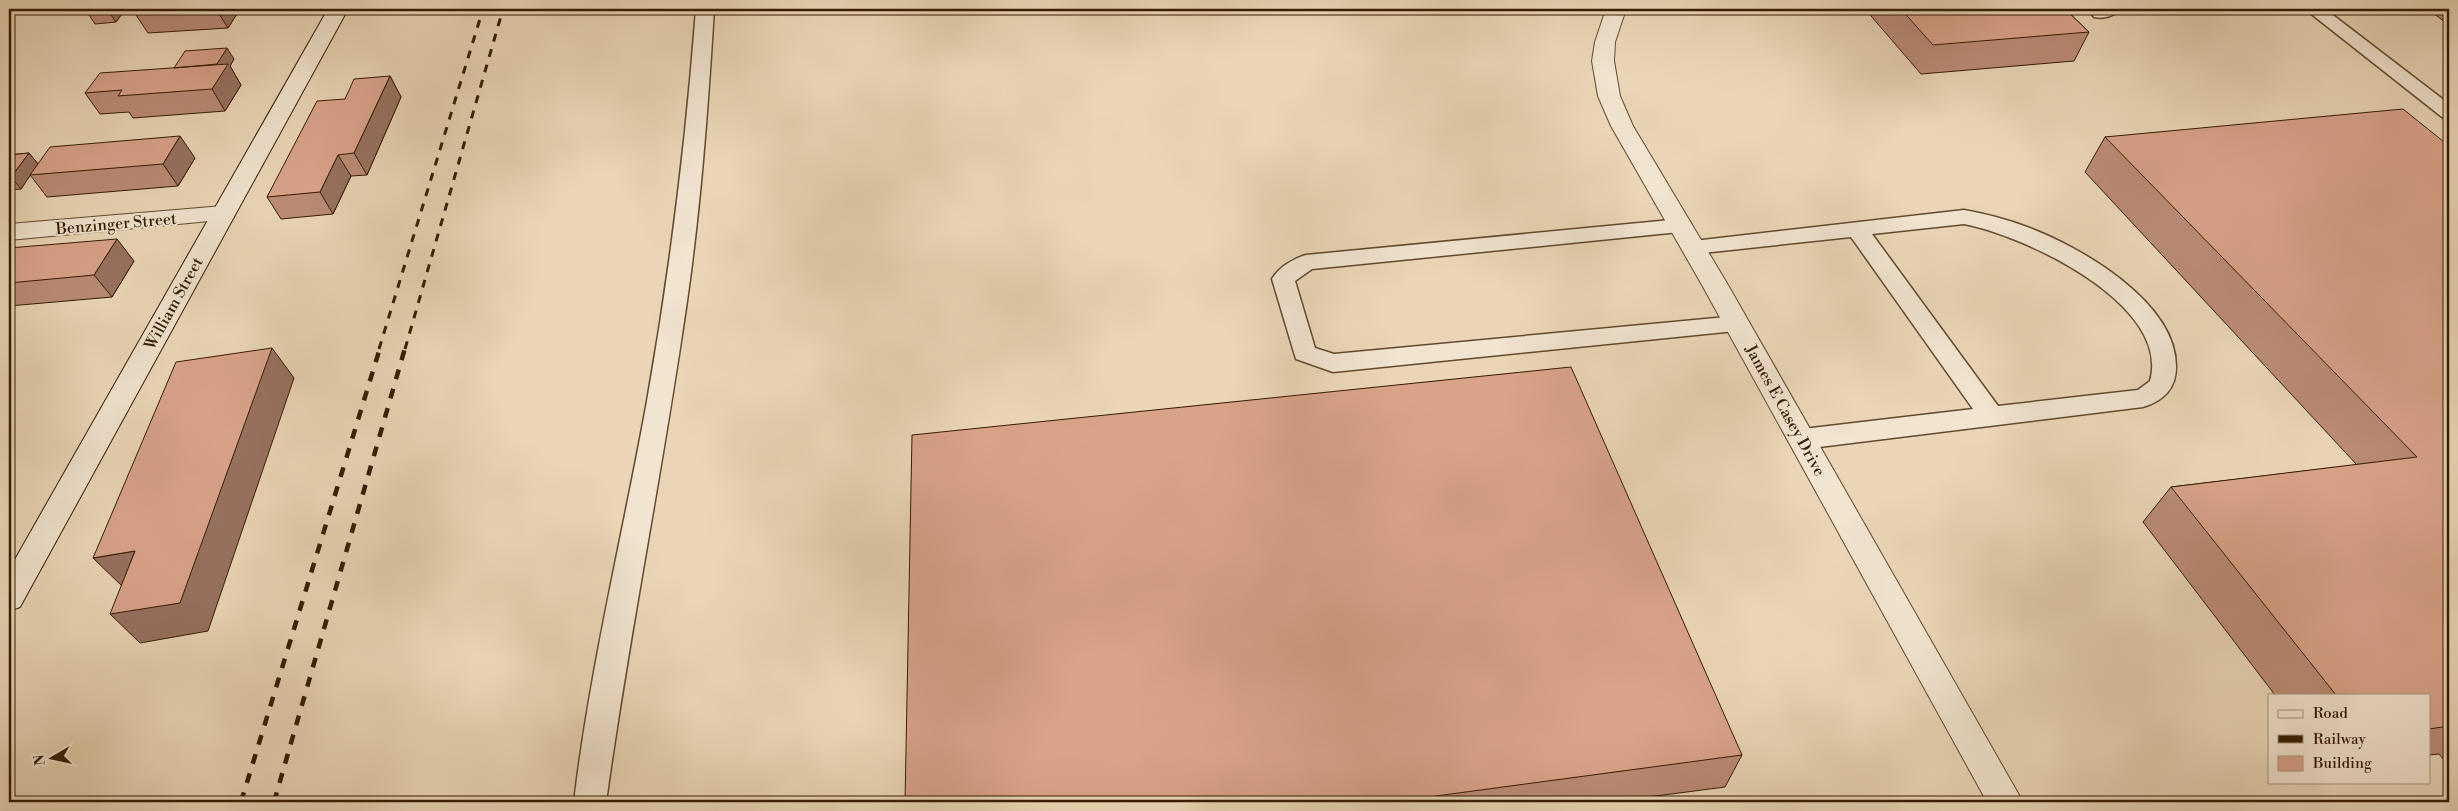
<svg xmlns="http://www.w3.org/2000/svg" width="2458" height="811" viewBox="0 0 2458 811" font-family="'Libre Bodoni',serif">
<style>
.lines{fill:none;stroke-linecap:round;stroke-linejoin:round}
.service-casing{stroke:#634a2f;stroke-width:3}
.minor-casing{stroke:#634a2f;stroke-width:2}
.secondary-casing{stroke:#361c02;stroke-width:2}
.service{fill:#f1e4d0;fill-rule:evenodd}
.minor{fill:#f1e4d0;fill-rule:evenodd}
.secondary{fill:#f1e4d0;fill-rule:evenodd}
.rail-far1{stroke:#361c02;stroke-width:3;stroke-dasharray:8 8;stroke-linecap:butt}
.rail{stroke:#361c02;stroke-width:4.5;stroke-dasharray:10 10;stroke-linecap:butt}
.wall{fill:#bb8c77;stroke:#361c02}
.shaded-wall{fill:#987261;stroke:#361c02}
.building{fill:#d9a38a;stroke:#361c02}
.labels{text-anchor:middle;stroke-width:4;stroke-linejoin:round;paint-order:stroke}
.street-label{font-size:16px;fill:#361c02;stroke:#f1e4d0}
</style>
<rect width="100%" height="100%" fill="#ead6b6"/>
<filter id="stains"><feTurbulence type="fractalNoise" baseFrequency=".004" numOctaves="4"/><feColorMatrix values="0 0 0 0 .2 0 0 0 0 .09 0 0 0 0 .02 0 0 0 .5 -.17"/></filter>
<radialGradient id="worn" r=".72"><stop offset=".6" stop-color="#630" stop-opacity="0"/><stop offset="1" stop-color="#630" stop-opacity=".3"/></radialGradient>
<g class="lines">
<g class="service-casing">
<path id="service" d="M696 9H714C708 107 701 204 687 301 663 469 629 635 606 802H574C590 668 623 534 647 401 670 271 686 141 696 9Z
M2094 9H2119C2114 17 2102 19 2094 17L2091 13Z
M2305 9H2325L2449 104V119L2442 117Z
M1964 210C1986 214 2006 219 2027 227 2079 246 2177 302 2176 367 2176 389 2163 401 2143 407L1803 449 1794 446 1790 439 1794 432 1803 429 1973 409 1851 237 1693 254 1685 252 1682 247 1685 242ZM1964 224C2023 235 2172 304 2150 381L2138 390 1998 406 1872 234Z
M1681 219 1689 221 1692 226 1689 231 1312 269 1295 281 1315 348 1334 354 1737 316 1745 318 1749 324 1745 330 1333 372 1296 359 1272 279C1278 268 1294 258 1306 255Z"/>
</g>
<g class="minor-casing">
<path id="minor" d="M1606 9H1626L1615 42 1614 61 1620 96 1633 126 1728 285 2023 802H1987L1702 285 1611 126 1598 96 1592 61 1595 42Z
M223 206 231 209 235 214 231 219 9 240V224Z"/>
</g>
<g class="secondary-casing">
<path id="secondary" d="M328 9H348L20 607 9 611V570Z"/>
</g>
<use href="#service" class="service"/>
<use href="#minor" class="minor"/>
<use href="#secondary" class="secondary"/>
<path class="rail-far1" d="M379 349 483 9
M405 349 503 9"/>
<path class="rail" d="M241 802 380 348
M274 802 405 348"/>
</g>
<path class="wall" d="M90 9 124 11 116 22 95 24 87 12Z
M136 9H240L228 28 148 33 134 12Z
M1865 9H2065L2089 32 2074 61 1921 74Z
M2436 9H2449V25L2433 13Z
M234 59 230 66 241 85 225 111 133 118 129 112 100 114 85 93 174 68Z
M390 76 401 97 367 175 351 176 333 214 281 219 267 197 345 99Z
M2105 137 2449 146V766L2439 754 2429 755V695H2275L2143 522 2171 487 2357 465 2085 172Z
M29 153 38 164 195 158 178 186 47 197 30 175 21 189 9 190V155Z
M9 248 134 261 112 297 9 306Z
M1742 755 1725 787 1610 802H905Z"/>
<path class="shaded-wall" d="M110 9H122L124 11 116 22 108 11Z
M216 9H240L228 28Z
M227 48 234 59 230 66 241 85 225 111 212 89V71Z
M390 76 401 97 367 175 354 153Z
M180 136 195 158 178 186 163 164Z
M29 153 38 164 21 189 11 177Z
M338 155 351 176 333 214 320 192Z
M117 239 134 261 112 297 94 275Z
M272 348 294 378 208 631 140 643 110 614Z
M135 551 122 586 93 558Z"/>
<path class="building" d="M90 9H110L108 11 87 12Z
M136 9H181L134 12Z
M1901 9H2065L2089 32 1933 45Z
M227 48 217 64 174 68 185 51Z
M228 64 212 89 118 96 122 90 85 93 100 73Z
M390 76 354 153 338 155 320 192 267 197 317 101 345 99 354 79Z
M2403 109 2449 146V726L2429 729V695H2336L2171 487 2417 457 2105 137Z
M180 136 163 164 30 175 50 147Z
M29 153 11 177H9V155Z
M117 239 94 275 9 283V248Z
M272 348 180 603 110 614 135 551 93 558 176 362Z
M1571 367 1742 755 1391 802H905L912 435Z"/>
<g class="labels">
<g class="street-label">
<text transform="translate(116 223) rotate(-5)" y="6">Benzinger Street</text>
<text transform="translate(173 303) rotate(-61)" y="6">William Street</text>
<text transform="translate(1786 410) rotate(61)" y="6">James E Casey Drive</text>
</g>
</g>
<rect width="2458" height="811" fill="none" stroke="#ead6b6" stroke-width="30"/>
<rect x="10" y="10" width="2438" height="791" fill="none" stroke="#361c02" stroke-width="2.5"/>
<rect x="15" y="15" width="2428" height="781" fill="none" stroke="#361c02"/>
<rect x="2268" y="694" width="162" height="90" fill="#f1e4d0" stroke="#a6947e"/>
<rect x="2278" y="710" width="25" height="8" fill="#f1e4d0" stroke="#a6947e"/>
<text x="2313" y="718" font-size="15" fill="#361c02">Road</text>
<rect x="2278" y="735" width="25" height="8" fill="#361c02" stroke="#a6947e"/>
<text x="2313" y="744" font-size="15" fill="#361c02">Railway</text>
<rect x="2278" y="756" width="25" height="15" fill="#d9a38a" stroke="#a6947e"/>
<text x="2313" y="768" font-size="15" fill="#361c02">Building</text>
<g transform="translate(52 758) rotate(261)" stroke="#f1e4d0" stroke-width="4" paint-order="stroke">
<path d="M0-4L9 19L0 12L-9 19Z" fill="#361c02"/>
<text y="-8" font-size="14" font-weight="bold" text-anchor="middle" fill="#361c02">N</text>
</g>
<rect width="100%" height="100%" filter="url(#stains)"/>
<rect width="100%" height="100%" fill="url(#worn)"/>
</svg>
